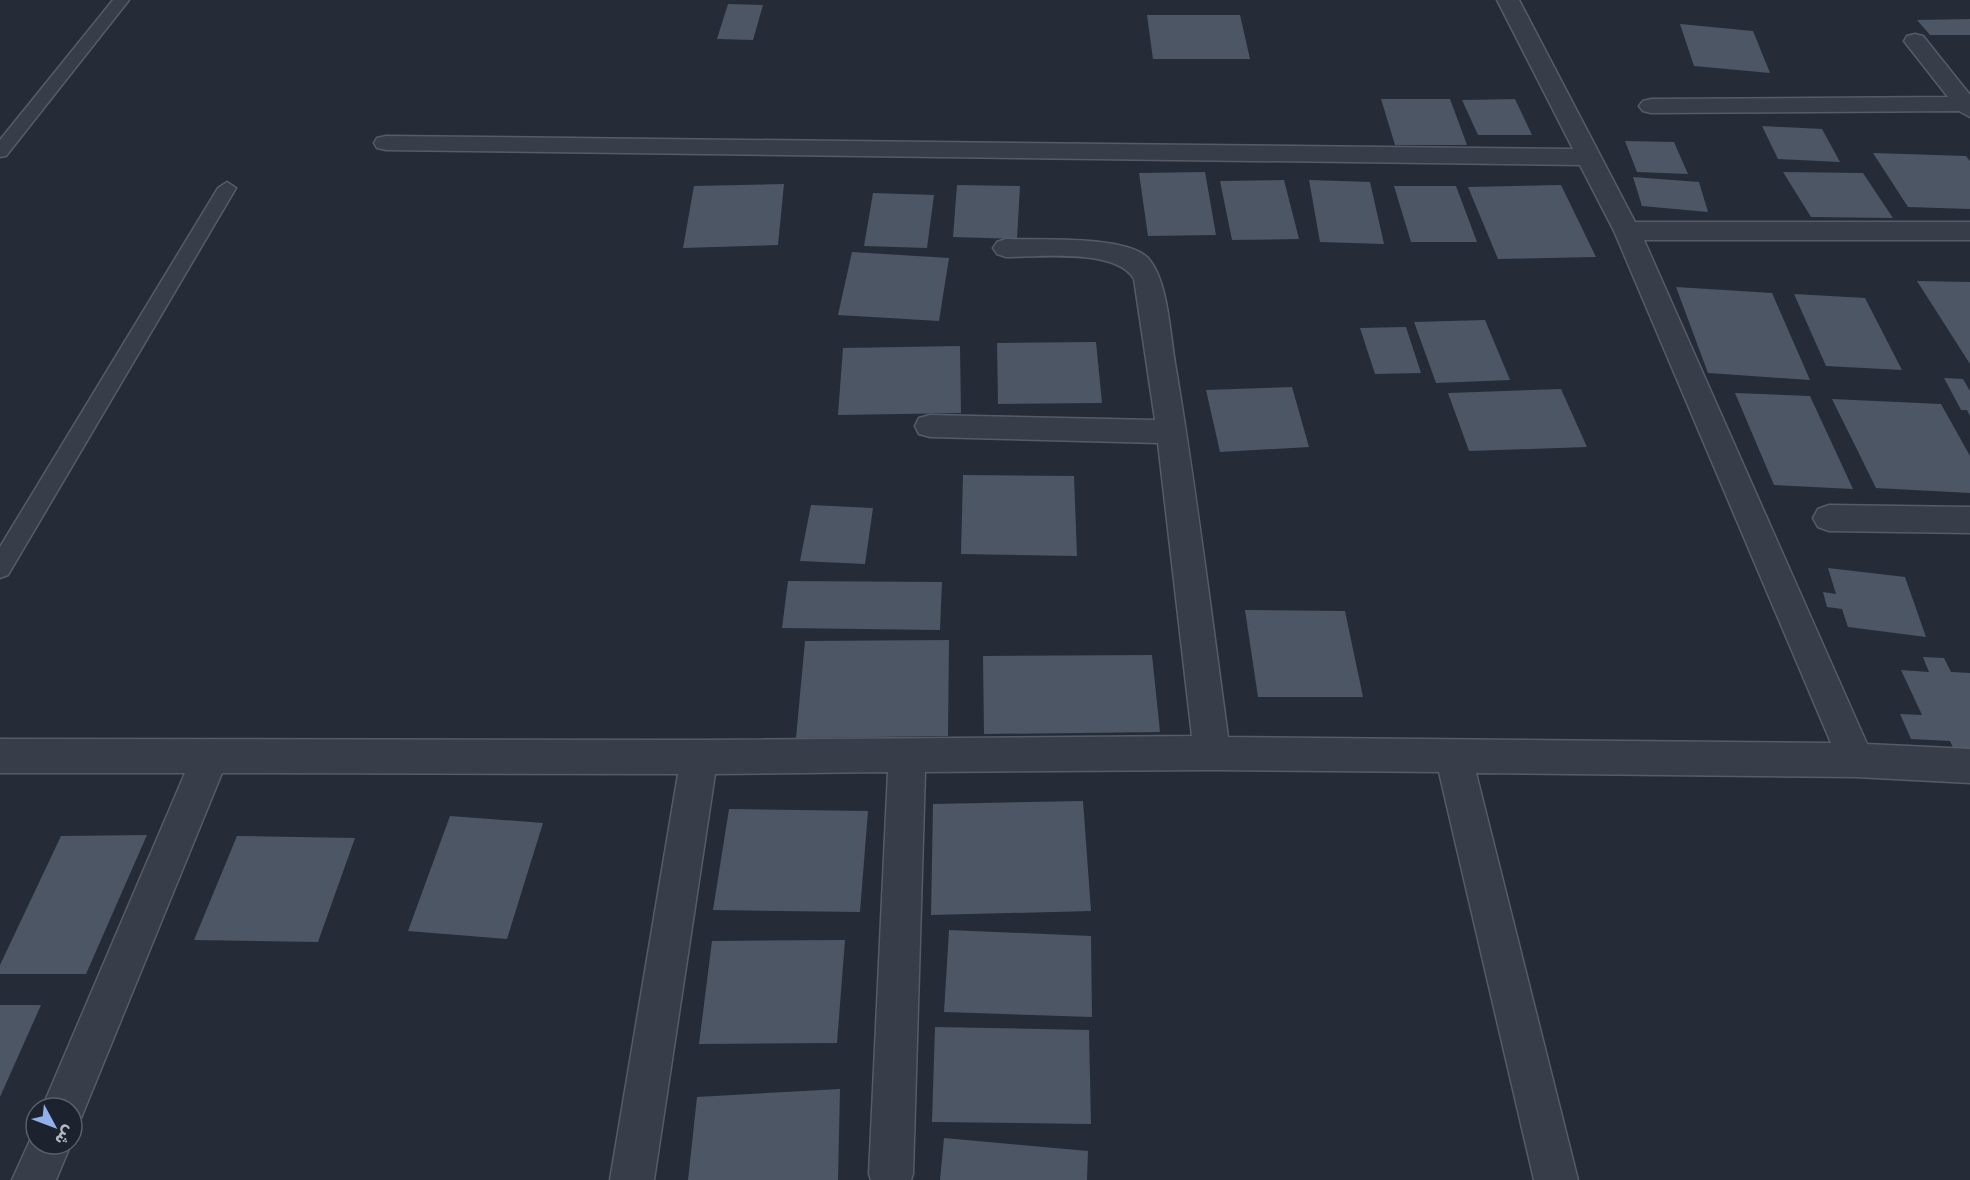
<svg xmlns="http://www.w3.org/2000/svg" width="1970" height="1180" viewBox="0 0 1970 1180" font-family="Rubik,'Noto Sans Arabic',sans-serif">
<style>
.building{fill:#4d5664}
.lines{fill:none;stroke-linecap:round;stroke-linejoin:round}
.lane-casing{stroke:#565c67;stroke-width:3}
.street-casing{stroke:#565c67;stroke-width:3}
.lane{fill:#383e49;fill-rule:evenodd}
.street{fill:#383e49;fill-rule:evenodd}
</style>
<rect width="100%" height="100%" fill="#252c38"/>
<path class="building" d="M728 4 763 5 753 40 717 39Z
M1147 15H1240L1250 59H1153Z
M1970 19V35H1930L1917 20Z
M1680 24 1753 31 1770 73 1694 66Z
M1381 99H1450L1467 145H1395Z
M1515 99 1532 135H1478L1462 100Z
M1762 126 1822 129 1840 162 1778 159Z
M1625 141 1674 142 1688 174 1637 172Z
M1873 153 1966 156 1970 161V209L1908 207Z
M1205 172 1216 235 1148 236 1139 173Z
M1783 172 1863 173 1893 218 1811 217Z
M1633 177 1699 182 1708 212 1642 206Z
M1284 180 1299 239 1232 240 1220 181Z
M1309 180 1370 182 1384 244 1320 242Z
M784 184 778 245 683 248 694 186Z
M957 185 1020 186 1017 239 953 237Z
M1561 185 1596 257 1498 259 1468 187Z
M1394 186H1456L1477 242H1411Z
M873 193 934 195 927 248 864 246Z
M852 252 949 258 939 321 838 315Z
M1917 281 1970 282V364Z
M1676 287 1772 293 1810 380 1708 373Z
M1794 294 1865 298 1902 370 1826 366Z
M1485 320 1510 380 1436 383 1414 322Z
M1406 327 1421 373 1375 374 1360 328Z
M1096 342 1102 403 998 404 997 343Z
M960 346 961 413 838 415 843 348Z
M1944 378 1963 379 1970 391V416L1967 410H1961Z
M1292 387 1309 447 1220 452 1206 390Z
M1561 389 1587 447 1469 451 1448 393Z
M1735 393 1810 396 1853 489 1774 485Z
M1832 399 1941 404 1970 456V493L1876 488Z
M963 475 1074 476 1077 556 961 554Z
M811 505 873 508 865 564 800 561Z
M1828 568 1905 577 1926 637 1848 627 1842 609 1827 607 1823 592 1836 594Z
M788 581 942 582 940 630 782 628Z
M1245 610 1345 611 1363 697H1258Z
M949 640 948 736 796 738 805 641Z
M1152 655 1160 732 984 734 983 656Z
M1923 657 1944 658 1951 672 1970 673V753L1955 752 1950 741 1911 739 1900 714 1922 715 1901 670 1929 672Z
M1083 801 1091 911 931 915 933 804Z
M729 809 868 811 860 912 713 910Z
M450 816 543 823 507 939 408 931Z
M147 835 86 974H0V965L61 836Z
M237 836 355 838 318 942 194 940Z
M949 930 1091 936 1092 1017 944 1012Z
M845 940 837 1043 699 1044 712 941Z
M0 1005H41L0 1097Z
M935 1027 1089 1030 1091 1124 932 1122Z
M840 1089 838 1180H688L697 1097Z
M944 1138 1088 1151 1087 1180H940Z"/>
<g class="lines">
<g class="lane-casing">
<path id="lane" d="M113 0H129L6 156 0 157V140Z
M227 182 236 188 8 575 0 578V547L218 188Z"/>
</g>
<g class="street-casing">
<path id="street" d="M1497 0H1519L1635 222H1970V240H1644L1867 744 1970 749V783L1856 777 1476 773 1578 1180H1534L1439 772 1212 770 925 772 913 1174 911 1180H871L869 1174 888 772 715 774 654 1180H610L678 774 222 773 79 1123 72 1126V1108H42L185 773H0V739L699 740 1192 736 1158 443 930 437 919 434 915 426 919 418 930 415 1155 420 1134 279C1116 248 1038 257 1006 257L997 254 993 248 997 242 1006 239C1038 240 1126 235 1148 258 1168 280 1170 334 1175 363 1196 487 1211 612 1228 737L1831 743 1614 231 1580 165 386 150 377 148 374 143 377 138 386 136 1573 149Z
M1915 34 1923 36 1970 95V117L1959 111 1651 113 1643 111 1639 106 1643 101 1651 99 1948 97 1904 41 1907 36Z
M1829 505 1970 507V533L1829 531 1818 527 1813 518 1818 509Z
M36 1127V1144H71L56 1180H12Z"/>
</g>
<use href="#lane" class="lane"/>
<use href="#street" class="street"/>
</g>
<g transform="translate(54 1126) rotate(131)"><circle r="28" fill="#1d232e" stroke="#595f6a" stroke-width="1.5"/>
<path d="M0-4.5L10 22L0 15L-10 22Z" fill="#91b0ec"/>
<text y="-9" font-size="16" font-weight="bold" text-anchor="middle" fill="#b3b9c5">ش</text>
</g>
</svg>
